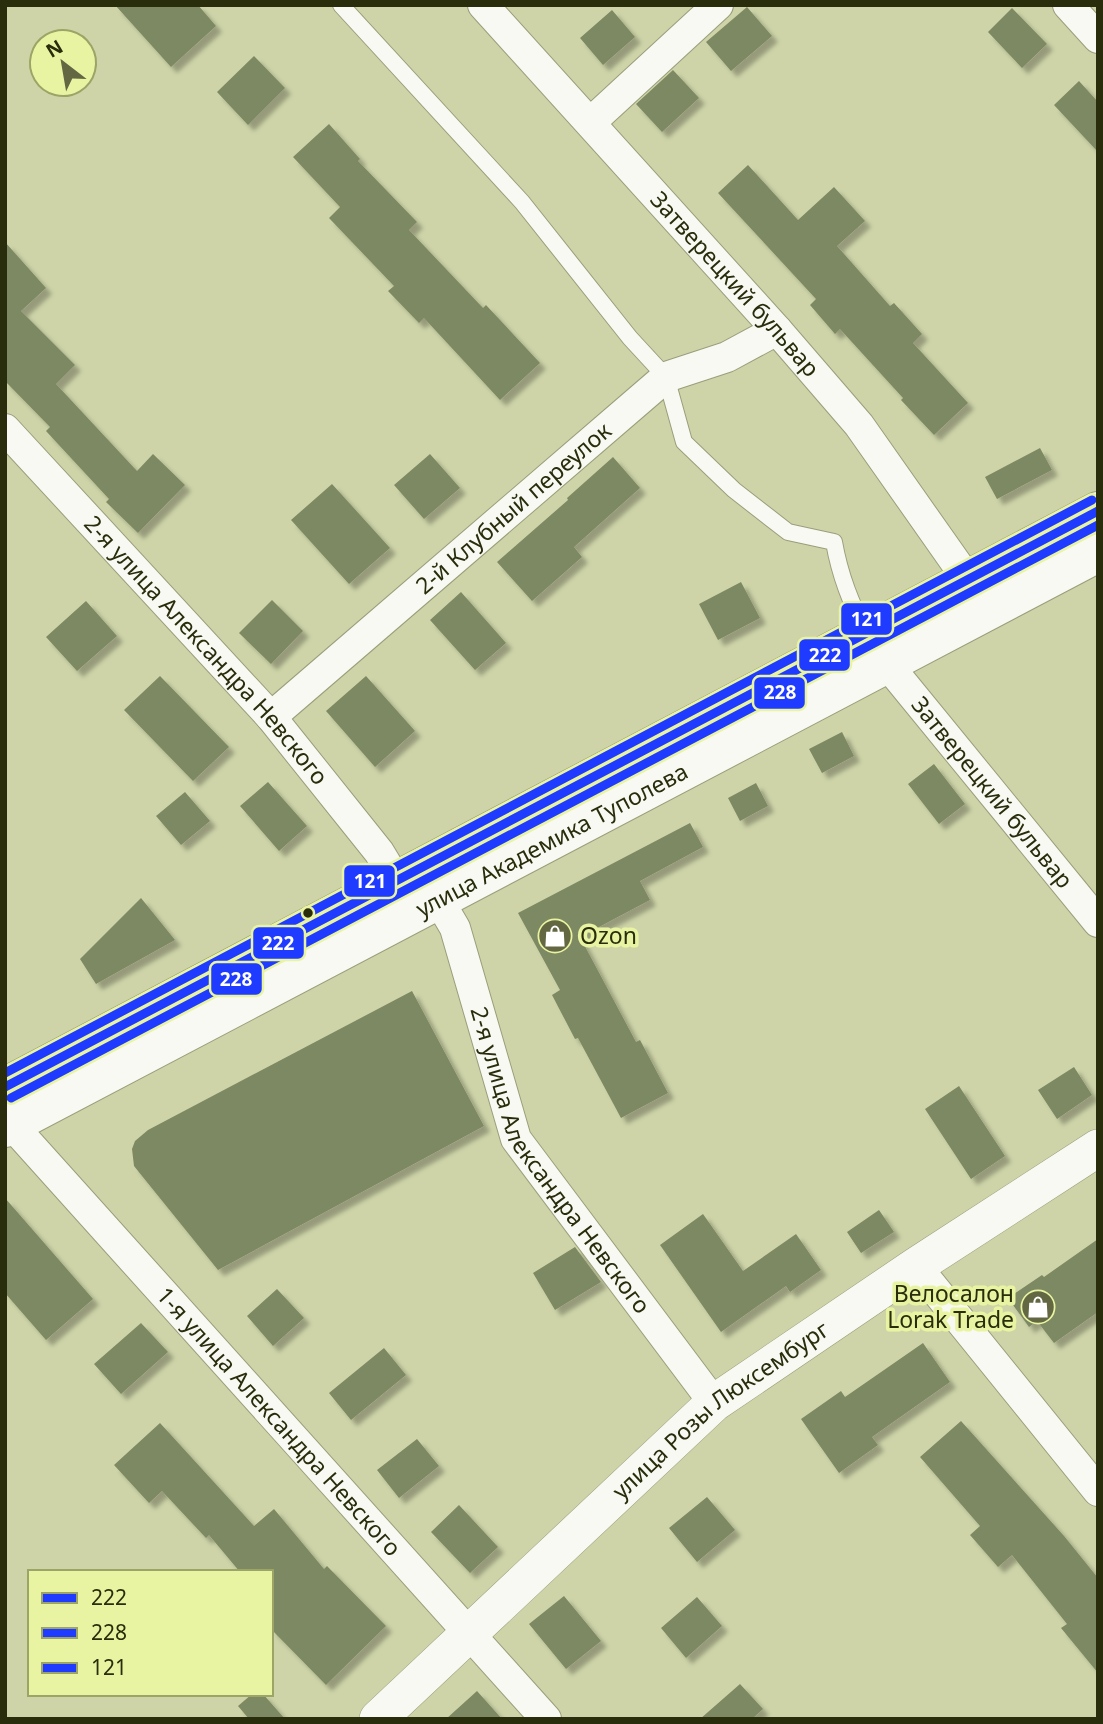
<svg xmlns="http://www.w3.org/2000/svg" width="1103" height="1724" viewBox="0 0 1103 1724" font-family="'Noto Sans',sans-serif">
<style>
.building{fill:#7d8963;filter:url(#shadow)}
.lines{fill:none;stroke-linecap:round;stroke-linejoin:round}
.service-casing{stroke:#9a9e7b;stroke-width:18}
.minor-casing{stroke:#9a9e7b;stroke-width:32}
.tertiary-casing{stroke:#9a9e7b;stroke-width:38}
.primary-casing{stroke:#9a9e7b;stroke-width:40}
.service{stroke:#f8f9f2;stroke-width:16}
.minor{stroke:#f8f9f2;stroke-width:30}
.tertiary{stroke:#f8f9f2;stroke-width:37}
.primary{stroke:#f8f9f2;stroke-width:38}
.bus-1-casing{stroke:#e9f4a2;stroke-width:14}
.bus-2-casing{stroke:#e9f4a2;stroke-width:14}
.bus-3-casing{stroke:#e9f4a2;stroke-width:14}
.bus-1{stroke:#1f3bff;stroke-width:9}
.bus-2{stroke:#1f3bff;stroke-width:9}
.bus-3{stroke:#1f3bff;stroke-width:9}
.bus-dot{fill:#292d0b;stroke:#e9f4a2;stroke-width:2.5}
.labels{text-anchor:middle;stroke-width:7;stroke-linejoin:round;paint-order:stroke}
.street-label{font-size:23px;fill:#292d0b;stroke:#e9f4a2}
.poi-label{font-size:23px;fill:#292d0b;stroke:#e9f4a2;text-anchor:start}
.line-badge{stroke:#e9f4a2;stroke-width:2.5}
.badge-label{font-size:19px;text-anchor:middle;font-weight:bold;fill:#fff}
</style>
<defs>
<filter id="shadow"><feDropShadow dx="6" dy="6" stdDeviation="2" flood-color="#0004"/></filter>
</defs>
<rect width="100%" height="100%" fill="#ced4a8"/>
<path class="building" d="M115 5H198L216 26 171 67Z
M747 7 772 36 731 71 706 42Z
M1012 8 1047 44 1022 68 988 32Z
M612 10 635 37 603 65 580 38Z
M254 56 285 88 248 125 217 92Z
M673 70 699 98 662 132 636 104Z
M1079 81 1098 102V152L1054 105Z
M329 124 360 159 358 161 417 222 409 230 483 308 486 305 540 363 500 400 424 318 419 323 388 291 394 286 329 218 340 207 293 157Z
M748 165 798 220 834 187 865 221 837 246 890 306 894 303 922 334 913 343 968 403 934 435 901 400 903 398 840 329 835 334 810 305 816 299 718 193Z
M5 242 46 288 21 311 75 365 56 384 137 471 153 454 185 485 138 533 106 502 109 499 46 431 50 427 5 381Z
M1040 448 1052 470 997 499 985 477Z
M430 454 460 488 424 519 394 485Z
M613 457 640 488 574 547 582 557 532 601 497 562 568 500 567 498Z
M332 484 390 548 349 584 291 520Z
M741 582 760 618 718 640 699 604Z
M461 592 506 643 475 670 430 620Z
M272 600 303 631 271 664 239 633Z
M86 601 117 636 77 671 46 637Z
M160 676 229 747 193 781 124 710Z
M366 676 415 731 375 767 326 711Z
M842 732 854 756 822 773 809 749Z
M934 764 965 804 939 824 908 784Z
M268 782 307 826 279 851 240 806Z
M756 783 768 806 740 821 728 798Z
M185 792 210 821 181 845 156 816Z
M690 823 703 847 640 881 650 900 580 937 636 1042 640 1040 668 1093 621 1118 578 1038 575 1039 552 995 560 990 518 913Z
M141 898 175 940 96 984 80 959Z
M412 991 484 1126 218 1270 134 1166 132 1149 135 1141 148 1130Z
M1074 1067 1092 1095 1057 1119 1038 1090Z
M959 1086 1005 1156 971 1179 925 1109Z
M5 1198 93 1299 46 1340 5 1293Z
M879 1210 894 1232 861 1253 847 1232Z
M703 1214 743 1271 796 1234 821 1270 790 1292 786 1286 721 1332 660 1245Z
M1098 1239V1312L1054 1343 1037 1321 1029 1327 1008 1298 1042 1275 1044 1277Z
M575 1247 601 1282 555 1310 533 1273Z
M277 1289 304 1318 273 1346 247 1316Z
M141 1323 168 1352 121 1394 94 1364Z
M923 1343 950 1382 872 1437 878 1445 839 1473 801 1419 841 1391 845 1397Z
M384 1348 406 1375 351 1420 329 1393Z
M961 1421 1064 1536 1098 1578V1673L1061 1628 1067 1624 1012 1555 998 1567 970 1535 980 1526 920 1457Z
M160 1423 254 1526 274 1509 324 1569 327 1566 386 1626 326 1685 271 1629V1572H240L209 1535 206 1538 162 1491 149 1503 114 1465Z
M417 1439 439 1466 399 1498 377 1470Z
M707 1497 735 1530 697 1562 669 1528Z
M459 1505 498 1547 470 1573 431 1532Z
M564 1596 601 1641 566 1669 529 1624Z
M697 1597 722 1626 686 1658 661 1628Z
M740 1684 763 1709 752 1719H700Z
M477 1691 502 1719H446Z
M252 1694H263L285 1719H249L238 1706Z"/>
<g class="lines">
<g class="service-casing">
<path id="service" d="M341 5 522 202 630 338 666 377 684 442 734 490 788 532 834 542C840 576 850 603 867 633"/>
</g>
<g class="minor-casing">
<g id="minor">
<path id="s1" d="M483 5 777 330 859 425 968 580"/>
<path d="M1068 5 1098 38"/>
<path d="M591 122 718 5"/>
<path id="s2" d="M5 429 271 717 379 852 396 880"/>
<path id="s3" d="M887 664 1098 922"/>
<path id="s4" d="M271 717 666 377 727 357 777 330"/>
<path id="s5" d="M438 899 455 928 516 1139 714 1403"/>
<path id="s6" d="M12 1125 546 1719"/>
<path d="M916 1266 1098 1491"/>
</g>
</g>
<g class="tertiary-casing">
<g id="tertiary">
<path id="s7" d="M378 1719 714 1403 916 1266 1098 1148"/>
</g>
</g>
<g class="primary-casing">
<g id="primary">
<path d="M5 1087 1098 511"/>
<path id="s8" d="M5 1128 1098 553"/>
</g>
</g>
<use href="#service" class="service"/>
<use href="#minor" class="minor"/>
<use href="#tertiary" class="tertiary"/>
<use href="#primary" class="primary"/>
<g class="bus-1-casing">
<path id="bus-1" d="M5 1087 1098 511"/>
</g>
<g class="bus-2-casing">
<path id="bus-2" d="M11 1098 1098 525"/>
</g>
<g class="bus-3-casing">
<path id="bus-3" d="M5 1073 1092 500"/>
</g>
<use href="#bus-1" class="bus-1"/>
<use href="#bus-2" class="bus-2"/>
<use href="#bus-3" class="bus-3"/>
</g>
<defs>
<g id="shop-disc" transform="scale(1.75)"><circle r="9.5" fill="#636742" stroke="#e9f4a2"/><path d="M-5-2.5h2.3a2.7 3.5 0 0 1 5.4 0H5L5.5 6h-11ZM-1.5-2.5h3a1.5 2.3 0 0 0-3 0Z" fill="#fff"/></g>
</defs>
<g fill-rule="evenodd">
<use href="#shop-disc" x="555" y="936"/>
<use href="#shop-disc" x="1038" y="1307"/>
</g>
<circle class="bus-dot" cx="308" cy="913" r="6"/>
<g class="labels">
<g class="street-label">
<text dy="8" stroke="none"><textPath href="#s1" startOffset="376">Затверецкий бульвар</textPath></text>
<text dy="8" stroke="none"><textPath href="#s4" startOffset="320">2-й Клубный переулок</textPath></text>
<text dy="8" stroke="none"><textPath href="#s2" startOffset="299">2-я улица Александра Невского</textPath></text>
<text dy="8" stroke="none"><textPath href="#s3" startOffset="166">Затверецкий бульвар</textPath></text>
<text dy="8" stroke="none"><textPath href="#s8" startOffset="618">улица Академика Туполева</textPath></text>
<text dy="8" stroke="none"><textPath href="#s5" startOffset="292">2-я улица Александра Невского</textPath></text>
<text dy="8" stroke="none"><textPath href="#s7" startOffset="462">улица Розы Люксембург</textPath></text>
<text dy="8" stroke="none"><textPath href="#s6" startOffset="399">1-я улица Александра Невского</textPath></text>
</g>
<g class="poi-label">
<text x="580" y="944">Ozon</text>
<text x="1014" y="1302" text-anchor="end">Велосалон<tspan x="1014" dy="26">Lorak Trade</tspan></text>
</g>
</g>
<g class="line-badge">
<rect x="840" y="602" width="53" height="34" rx="7" fill="#1f3bff"/>
<rect x="798" y="638" width="53" height="34" rx="7" fill="#1f3bff"/>
<rect x="753" y="676" width="53" height="34" rx="7" fill="#1f3bff"/>
<rect x="343" y="864" width="53" height="34" rx="7" fill="#1f3bff"/>
<rect x="252" y="926" width="53" height="34" rx="7" fill="#1f3bff"/>
<rect x="210" y="962" width="53" height="34" rx="7" fill="#1f3bff"/>
</g>
<g class="badge-label">
<text x="867" y="626">121</text>
<text x="825" y="662">222</text>
<text x="780" y="699">228</text>
<text x="370" y="888">121</text>
<text x="278" y="950">222</text>
<text x="236" y="986">228</text>
</g>
<rect width="1103" height="1724" fill="none" stroke="#292d0b" stroke-width="14"/>
<rect x="28" y="1570" width="245" height="126" fill="#e9f4a2" stroke="#9ca466" stroke-width="2"/>
<rect x="42" y="1593" width="35" height="10" fill="#1f3bff" stroke="#9ca466" stroke-width="2"/>
<text x="91" y="1605" font-size="21" fill="#292d0b">222</text>
<rect x="42" y="1628" width="35" height="10" fill="#1f3bff" stroke="#9ca466" stroke-width="2"/>
<text x="91" y="1640" font-size="21" fill="#292d0b">228</text>
<rect x="42" y="1663" width="35" height="10" fill="#1f3bff" stroke="#9ca466" stroke-width="2"/>
<text x="91" y="1675" font-size="21" fill="#292d0b">121</text>
<g transform="translate(63 63) rotate(329)"><circle r="33" fill="#e9f4a2" stroke="#9ca466" stroke-width="2"/>
<path d="M0-5L12 26L0 18L-12 26Z" fill="#636742"/>
<text y="-10" font-size="19" font-weight="bold" text-anchor="middle" fill="#292d0b">N</text>
</g>
</svg>
